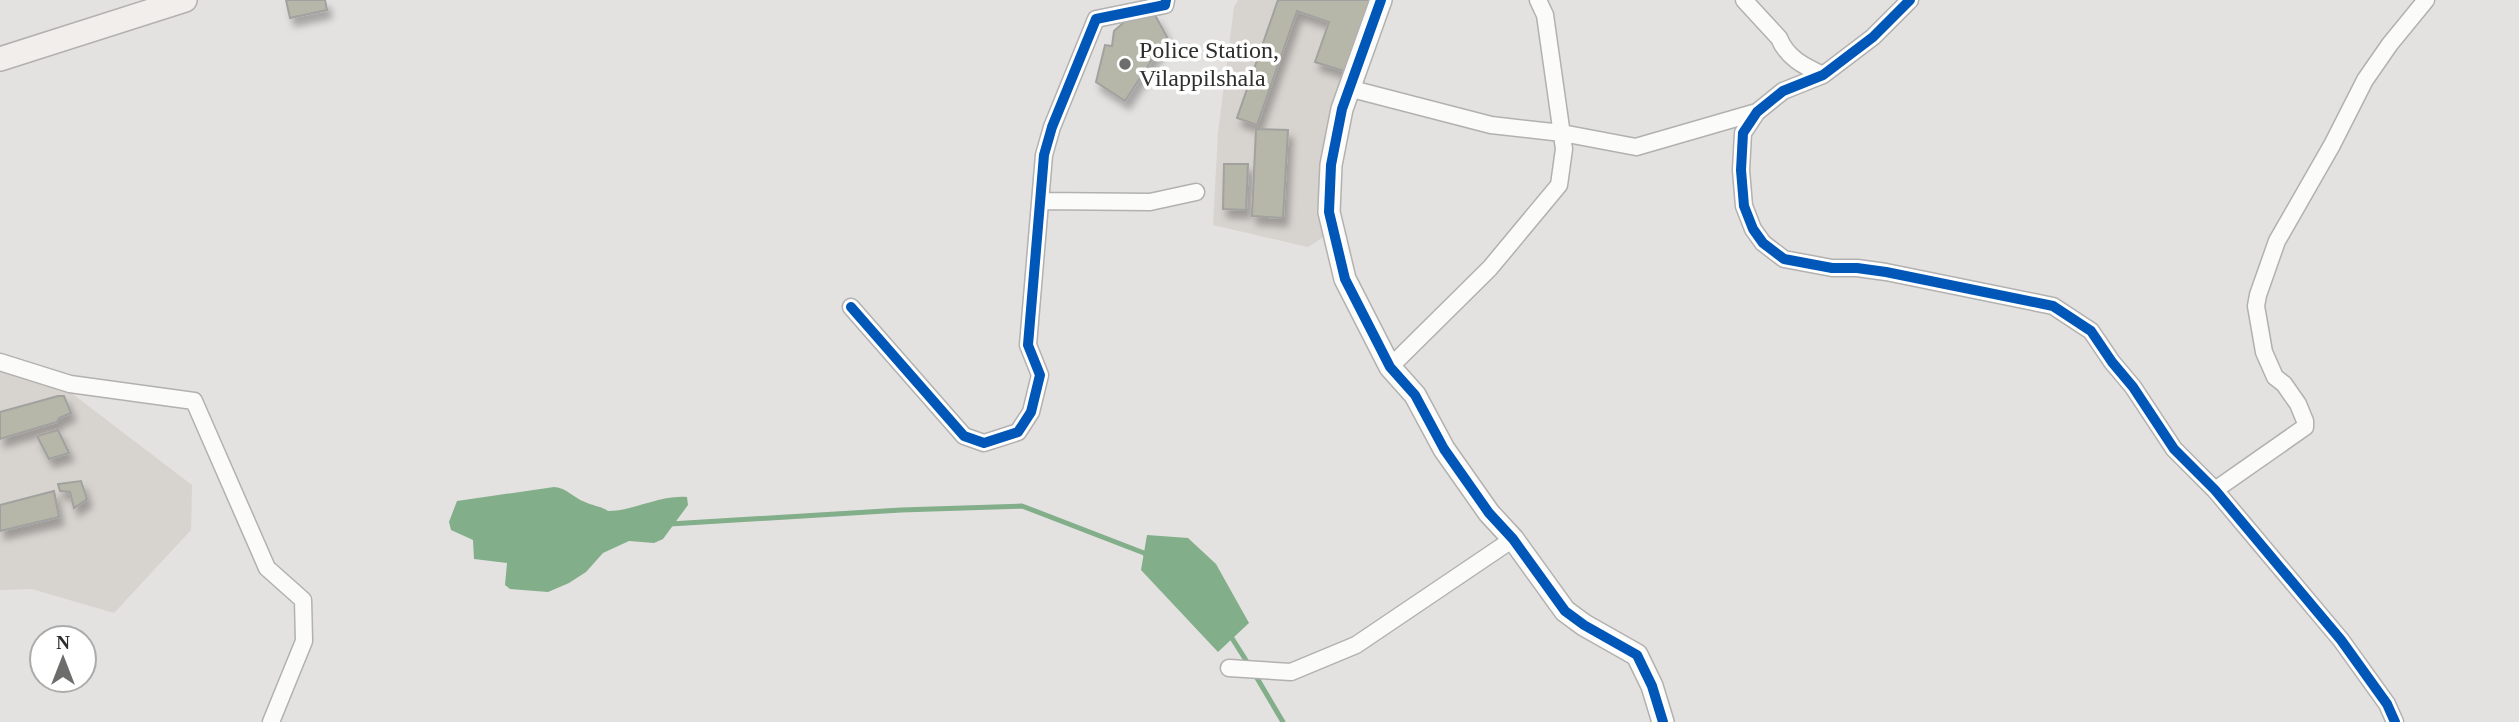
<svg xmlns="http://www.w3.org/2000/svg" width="2519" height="722" viewBox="0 0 2519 722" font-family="Georgia,serif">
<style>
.built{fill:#d7d3cf}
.water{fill:#82ae8a}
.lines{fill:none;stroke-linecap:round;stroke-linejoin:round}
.stream{stroke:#82ae8a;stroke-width:5}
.building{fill:#b6b7a8;stroke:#a1a1a0;stroke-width:2;filter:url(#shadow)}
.minor-casing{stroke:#b2b1b0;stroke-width:19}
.tertiary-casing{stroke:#b2b1b0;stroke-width:24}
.secondary-casing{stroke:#b2b1b0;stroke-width:26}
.minor{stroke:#fbfbfa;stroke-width:16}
.tertiary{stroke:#fbfbfa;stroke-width:21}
.secondary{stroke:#f1eeeb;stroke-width:23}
.cycleway-casing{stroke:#fff;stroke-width:15}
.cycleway{stroke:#0057b8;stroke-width:10}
.poi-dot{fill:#6d6d6c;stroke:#fff;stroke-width:2.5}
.labels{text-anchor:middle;stroke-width:7;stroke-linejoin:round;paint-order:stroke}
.poi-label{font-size:24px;fill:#2e2e2d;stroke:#fff;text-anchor:start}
</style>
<defs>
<filter id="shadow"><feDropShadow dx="4.5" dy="8" stdDeviation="3.5" flood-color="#0004"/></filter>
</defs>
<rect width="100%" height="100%" fill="#e3e2e1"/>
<path class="built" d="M1238 0H1375L1325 236 1308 247 1213 225 1218 133 1234 7Z
M0 362 66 389 192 485 191 530 114 613 32 589 0 590Z"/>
<path class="water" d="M554 487C568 488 573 498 585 502 593 506 601 506 608 511 634 511 659 495 687 497L688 505 663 539 654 543 629 541 603 553 586 572 569 583 548 592 510 589 505 585 507 563 474 559 473 540 451 530 449 522 457 501Z
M1147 535 1188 538 1216 564 1249 623 1218 652 1141 570Z"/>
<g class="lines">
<path class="stream" d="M670 524 901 510 1022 506 1144 553 1150 558
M1230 635 1249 665
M1254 673 1283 722"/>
</g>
<path class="building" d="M286 0H325L327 10 290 18Z
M1278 0H1372L1347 72 1315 62 1329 22 1297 11 1257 125 1237 118Z
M1155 15 1167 37 1125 101 1096 82 1105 45 1112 46 1114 31 1130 17Z
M1256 129 1288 130 1283 218 1252 216Z
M1224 164H1248L1246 210 1223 209Z
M58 396H64L71 413 59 418 57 422 0 439V412Z
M58 430 69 453 49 459 37 436Z
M81 481 87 499 74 508 70 492 60 491 58 484Z
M54 491 59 517 0 531V505Z"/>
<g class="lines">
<g class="minor-casing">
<path id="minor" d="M1744 0 1779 38C1787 58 1804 66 1823 75
M1910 0 1873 37 1823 75 1783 91 1757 112 1743 133 1741 170 1744 206 1753 229 1763 243 1784 259 1832 268H1857L1886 272 2053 306 2091 331 2112 362 2133 387 2174 449 2215 490 2341 640 2387 704 2395 722
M1348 88 1491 125 1562 133 1636 147 1757 112
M1040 201 1150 202 1196 192
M851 307 964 436 984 443 1018 432 1031 412 1040 375 1028 345 1044 155 1052 127 1096 19 1165 5 1166 0
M0 362 70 384 194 401 267 568 303 600 304 641 271 722
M1390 367 1490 268 1559 185 1564 149 1545 15 1538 0
M2215 490 2305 427V421L2298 404 2284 384 2275 377 2264 352 2256 306 2258 295 2277 241 2332 145 2365 80 2390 44 2426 0
M1229 668 1291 672 1356 645 1513 539"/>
</g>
<g class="tertiary-casing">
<path id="tertiary" d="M1381 0 1342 109 1331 165 1329 212 1345 279 1390 367 1415 395 1444 449 1489 513 1513 539 1565 611 1584 625 1637 655 1652 686 1663 722"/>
</g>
<g class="secondary-casing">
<path id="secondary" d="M0 59 185 0"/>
</g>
<use href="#minor" class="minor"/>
<use href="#tertiary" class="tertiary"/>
<use href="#secondary" class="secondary"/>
<g class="cycleway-casing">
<path id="cycleway" d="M1381 0 1342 109 1331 165 1329 212 1345 279 1390 367 1415 395 1444 449 1489 513 1513 539 1565 611 1584 625 1637 655 1652 686 1663 722
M1910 0 1873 37 1823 75 1783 91 1757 112 1743 133 1741 170 1744 206 1753 229 1763 243 1784 259 1832 268H1857L1886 272 2053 306 2091 331 2112 362 2133 387 2174 449 2215 490 2341 640 2387 704 2395 722
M851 307 964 436 984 443 1018 432 1031 412 1040 375 1028 345 1044 155 1052 127 1096 19 1165 5 1166 0"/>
</g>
<use href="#cycleway" class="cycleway"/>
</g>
<circle class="poi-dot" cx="1125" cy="64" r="7"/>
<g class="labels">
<g class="poi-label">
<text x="1139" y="58">Police Station,<tspan x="1139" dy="28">Vilappilshala</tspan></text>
</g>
</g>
<g transform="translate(63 659)"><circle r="33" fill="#ffffff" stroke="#ababab" stroke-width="2"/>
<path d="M0-5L12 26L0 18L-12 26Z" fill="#6d6d6c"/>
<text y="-10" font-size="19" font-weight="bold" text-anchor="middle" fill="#2e2e2d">N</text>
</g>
</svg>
